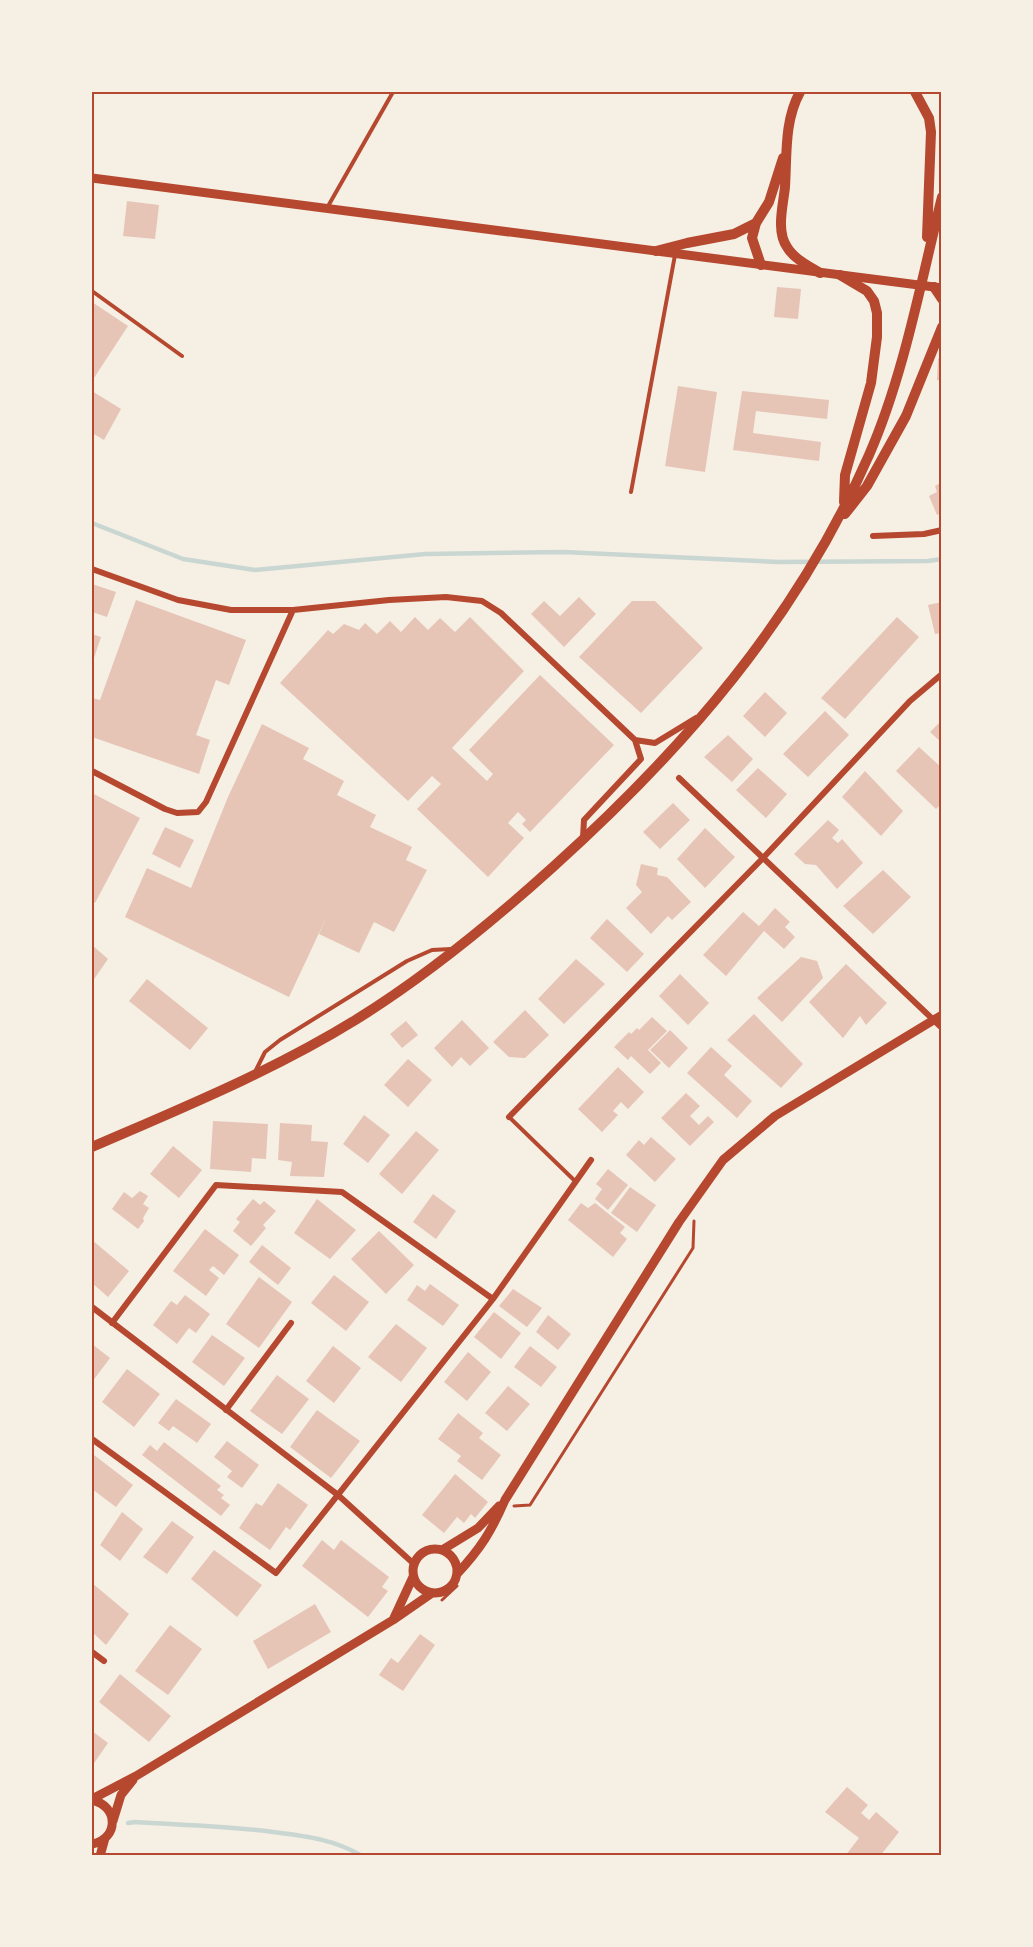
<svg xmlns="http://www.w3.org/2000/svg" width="1033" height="1947" viewBox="0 0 1033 1947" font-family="Arial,sans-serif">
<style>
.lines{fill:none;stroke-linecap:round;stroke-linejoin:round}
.stream{stroke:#c9d6d2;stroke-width:4.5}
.building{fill:#e6c5b7}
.path{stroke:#b5482f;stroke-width:3}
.service{stroke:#b5482f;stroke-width:4}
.minor{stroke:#b5482f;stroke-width:6}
.tertiary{stroke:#b5482f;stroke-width:9}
.secondary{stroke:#b5482f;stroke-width:10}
.neatline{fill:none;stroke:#b5482f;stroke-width:2}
</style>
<rect width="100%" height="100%" fill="#f6efe4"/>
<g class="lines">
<path class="stream" d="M92 523 183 559 255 570 425 554 563 552 778 562 928 561 942 559
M128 1823 135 1822C181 1825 227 1826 273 1832 305 1836 334 1839 362 1856"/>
</g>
<path class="building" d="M127 201 159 205 155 239 123 236Z
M777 287 801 289 798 319 774 317Z
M92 302 128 326 92 381Z
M938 358H942V381L937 380Z
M678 386 717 392 705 472 665 466Z
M92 391 121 409 104 440 92 433Z
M742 391 829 400 827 419 756 411 753 433 821 442 819 461 733 450Z
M942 482V513L937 515 929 496 937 492 935 486Z
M92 584 116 592 107 617 92 612Z
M579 597 596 614 564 647 531 614 544 601 560 616Z
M136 600 246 640 229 685 216 680 196 735 210 740 199 774 92 737V698L100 700Z
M632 601H655L703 648 641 713 579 657Z
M942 602V633L935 634 928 605Z
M415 617 428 630 440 618 455 632 470 617 524 671 452 748 487 781 493 774 469 750 540 675 614 745 530 832 522 824 526 820 518 812 508 823 524 838 488 877 417 809 441 784 432 776 408 801 280 683 328 630 333 634 344 624 359 630 365 623 377 634 390 621 401 632Z
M897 617 919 637 845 719 821 698Z
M92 634 101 637 93 661H92Z
M765 692 787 713 765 737 743 716Z
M825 711 849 735 808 777 783 754Z
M942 720V743L930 732Z
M262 724 309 748 303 759 344 781 337 795 376 815 370 827 412 847 406 860 427 870 394 932 374 922 359 953 319 934 327 916 289 997 125 917 147 868 191 888 228 797Z
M728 735 753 759 732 782 704 757Z
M919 747 942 768V803L936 809 896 771Z
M758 768 787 794 766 818 736 790Z
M865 771 903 811 881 836 842 797Z
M92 793 140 818 95 903 92 901Z
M673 803 690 820 660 849 643 832Z
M828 820 839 830 832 838 838 843 842 839 863 863 837 889 816 865 805 864 794 854Z
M165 827 194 840 180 868 152 854Z
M705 828 735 857 705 888 677 859Z
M641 864 658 868 657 875 667 877 691 902 672 920 668 916 651 934 626 908 642 892 636 885Z
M883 870 911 897 873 934 843 906Z
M775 908 790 922 785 927 795 937 784 949 764 931 726 976 703 955 743 912 759 926Z
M607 919 644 954 627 972 590 938Z
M92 945 108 959 92 982Z
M801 957 817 961 823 978 782 1022 757 998Z
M576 959 605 984 564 1024 538 999Z
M846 964 887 1003 866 1025 860 1016 843 1038 809 1002Z
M680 974 709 1003 688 1025 659 996Z
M147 979 208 1028 190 1050 129 1001Z
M525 1010 549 1035 525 1058 509 1057 493 1042Z
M754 1014 803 1064 781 1088 727 1040Z
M652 1017 667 1031 648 1050 661 1063 650 1074 631 1056 628 1060 614 1047 629 1032 631 1034 637 1028 639 1030Z
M462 1020 489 1048 470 1066 461 1057 452 1067 434 1048Z
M406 1021 418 1035 402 1048 390 1034Z
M670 1030 688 1048 669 1068 650 1050Z
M711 1047 732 1066 724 1075 752 1101 737 1118 687 1073Z
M408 1059 432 1080 408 1107 384 1085Z
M618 1067 644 1092 628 1109 621 1102 613 1111 618 1115 602 1132 578 1109Z
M686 1093 700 1106 690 1116 699 1125 708 1116 714 1122 690 1146 661 1118Z
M364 1115 390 1135 368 1163 343 1144Z
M213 1121 268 1124 266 1159 252 1158 251 1172 210 1169Z
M280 1123 312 1125 311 1141 328 1142 324 1177 290 1176 292 1162 278 1160Z
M416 1131 439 1150 402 1194 379 1174Z
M651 1137 676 1159 655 1182 626 1155 639 1140 644 1145Z
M173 1146 202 1170 179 1198 150 1174Z
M608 1169 628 1185 608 1210 595 1199 602 1189 596 1184Z
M630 1187 656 1205 637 1232 611 1213Z
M140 1191 148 1196 143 1204 149 1208 143 1218 144 1221 138 1229 112 1209 124 1192 132 1198Z
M433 1194 456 1211 436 1239 413 1222Z
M253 1199 260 1205 264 1201 276 1211 263 1225 266 1228 251 1246 233 1231 240 1222 236 1219Z
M317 1199 356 1230 330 1259 294 1233Z
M581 1203 588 1208 595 1203 625 1227 620 1233 627 1239 613 1257 568 1220Z
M205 1229 239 1255 224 1275 213 1266 209 1270 219 1278 206 1296 173 1271Z
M379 1231 414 1265 386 1294 351 1259Z
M92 1240 129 1271 108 1297 92 1283Z
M262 1245 291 1268 278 1285 249 1262Z
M334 1275 369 1302 346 1331 311 1303Z
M259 1277 292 1302 259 1348 226 1324Z
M430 1284 459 1305 443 1326 407 1300 417 1285 425 1291Z
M513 1289 542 1308 527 1327 499 1306Z
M185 1295 210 1314 196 1333 189 1328 177 1344 153 1325 171 1301 177 1305Z
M494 1312 521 1333 501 1359 474 1337Z
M548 1315 571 1334 558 1350 536 1332Z
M396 1324 427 1348 401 1382 368 1357Z
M212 1335 245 1358 224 1386 192 1362Z
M92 1344 110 1358 92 1382Z
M333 1346 361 1368 334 1403 306 1381Z
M530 1346 557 1367 541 1387 514 1367Z
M468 1352 491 1372 467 1401 444 1382Z
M127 1369 160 1394 134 1427 102 1402Z
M277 1375 309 1399 282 1434 250 1411Z
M508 1386 530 1404 507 1431 485 1413Z
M176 1399 211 1424 197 1443 173 1426 169 1431 158 1423Z
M317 1410 360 1441 331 1478 290 1447Z
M458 1413 483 1433 479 1438 501 1455 482 1480 457 1461 461 1456 438 1439Z
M227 1441 259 1465 242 1488 227 1477 232 1471 214 1457Z
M164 1442 221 1486 217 1490 224 1495 221 1498 230 1505 221 1516 142 1455 150 1445 157 1451Z
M94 1455 133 1485 116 1507 92 1489V1459Z
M455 1474 488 1502 475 1518 471 1514 464 1523 457 1517 444 1533 422 1515Z
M278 1483 308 1505 290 1530 286 1527 270 1550 239 1528 256 1503 262 1506Z
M122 1512 143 1529 120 1561 100 1545Z
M172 1521 194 1537 167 1574 143 1557Z
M322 1540 334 1550 341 1540 389 1577 382 1587 388 1591 368 1617 302 1566Z
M214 1550 262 1585 237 1617 191 1579Z
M92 1583 129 1614 106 1645 92 1632Z
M315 1604 331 1632 268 1669 253 1641Z
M170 1625 202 1649 168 1695 135 1671Z
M420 1634 435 1645 403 1691 379 1675 391 1658 398 1663Z
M120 1674 171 1716 149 1742 99 1702Z
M92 1731 108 1743 92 1766Z
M847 1787 868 1805 861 1813 869 1820 876 1812 899 1832 880 1856H845L859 1838 825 1812Z"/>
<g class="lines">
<path class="path" d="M514 1506 530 1505 693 1248 694 1221
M442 1600 457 1586"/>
<path class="service" d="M327 208 393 92
M92 291 182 356
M631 492 675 255
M256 1070 265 1052 280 1040 407 961 432 950 451 949
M509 1117 575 1181"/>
<path class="minor" d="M873 536 924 534 942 530
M92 569 178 600 231 610H293L389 600 446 597 482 601 501 613 635 740 641 759 584 820 583 838
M635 740 655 743 696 718
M92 771 165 809 177 813 198 812 206 802 293 610
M679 778 942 1028
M509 1117 763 858 910 701 942 674
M92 1307 338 1495 414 1564
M112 1323 216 1185 342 1192 493 1299
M226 1410 291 1323
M92 1439 276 1573 493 1299 591 1160
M92 1652 104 1661"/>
<path class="tertiary" d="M92 178 942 288
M413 1571a22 22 0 1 1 44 0a22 22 0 1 1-44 0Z
M442 1550 478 1528 499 1506
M457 1574C481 1548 491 1532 505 1500L679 1222 723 1160 775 1116 942 1015
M394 1618 413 1577
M92 1799 136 1776 393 1620 432 1593
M92 1800C119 1806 119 1839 92 1844
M113 1821 121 1795 133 1780
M100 1856 105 1838"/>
<path class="secondary" d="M800 92C784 121 787 156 785 187 783 206 776 231 787 247 794 259 809 266 820 273
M915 92 929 118 931 132 927 237
M756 223 752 238 761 265
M656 251 687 243 734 234 756 223 769 202 783 158
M840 275 867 291 874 301 877 313V337L871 383 845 475 844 502
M934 287 942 299
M845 514 867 486 906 416 942 327
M92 1147C182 1108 273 1071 357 1019 428 975 491 923 553 867 685 748 797 619 869 455 904 375 921 281 942 197"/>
</g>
<rect width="1033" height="1947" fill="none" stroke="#f6efe4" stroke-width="186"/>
<rect x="93" y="93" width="847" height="1761" class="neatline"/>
</svg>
